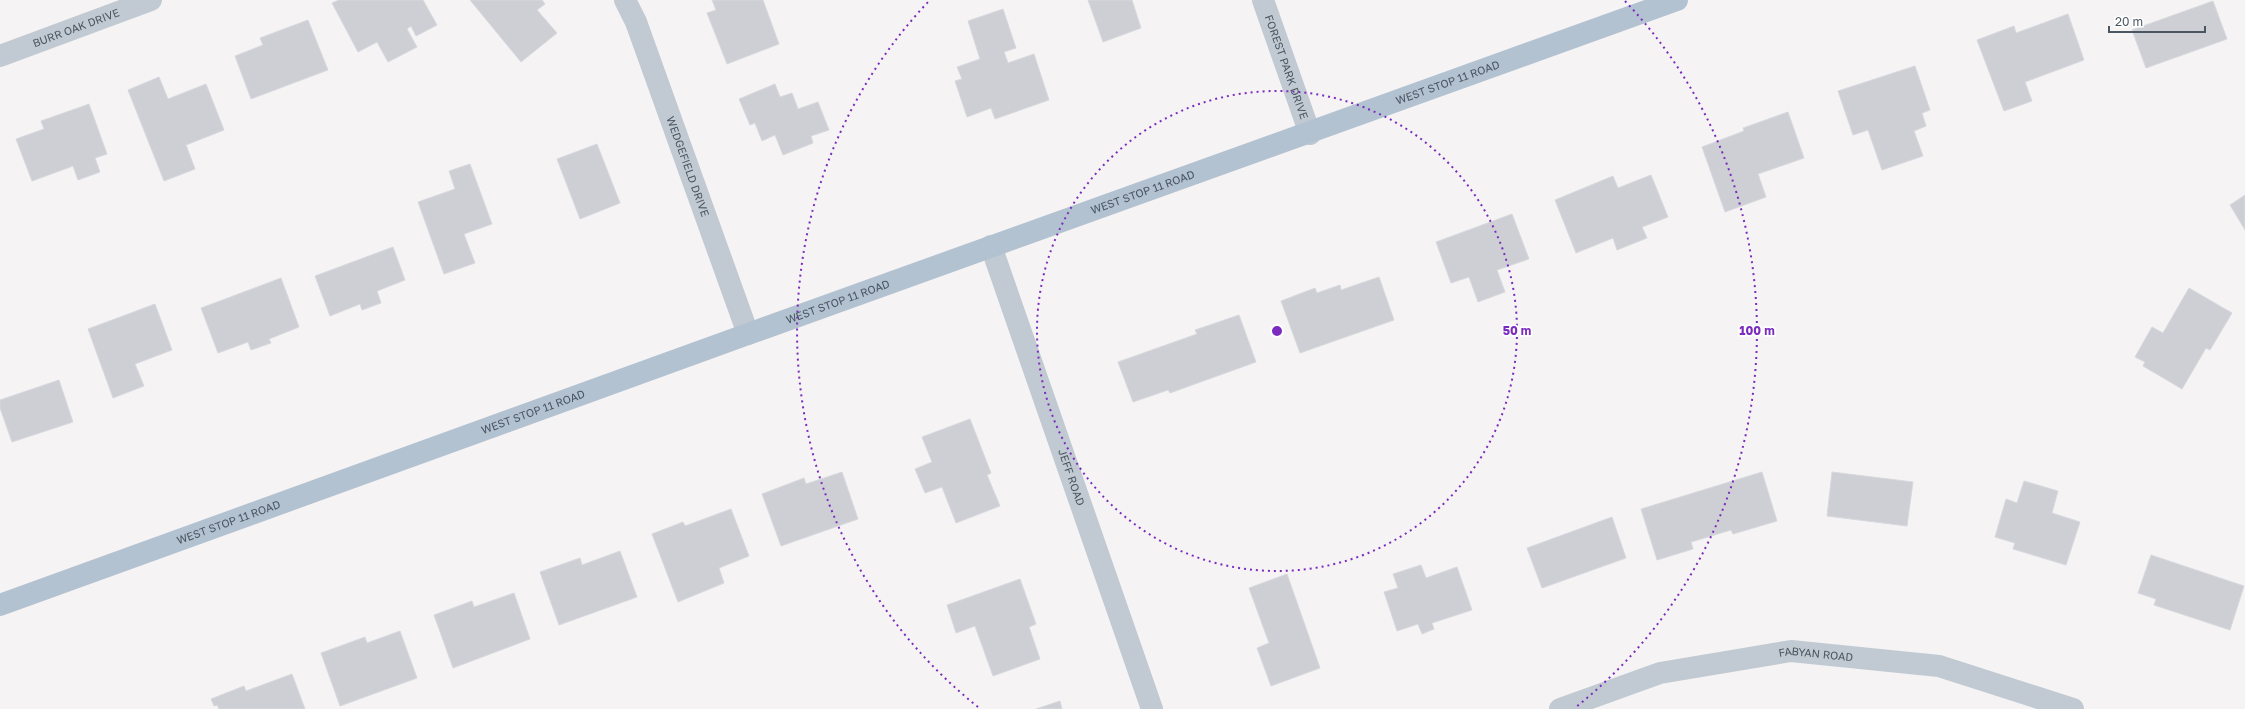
<svg xmlns="http://www.w3.org/2000/svg" width="2245" height="709" viewBox="0 0 2245 709" font-family="'Golos Text',sans-serif">
<style>
.building{fill:#cdcfd5;stroke:#d7d9de}
.lines{fill:none;stroke-linecap:round;stroke-linejoin:round}
.minor{stroke:#c1cad2;stroke-width:22}
.major{stroke:#b3c2d1;stroke-width:22}
.ring{fill:none;stroke:#7b2cbf;stroke-width:2;stroke-dasharray:2 4}
.labels{text-anchor:middle;stroke-width:3.5;stroke-linejoin:round;paint-order:stroke}
.street-label{font-size:11px;fill:#4a5661;stroke:#fff}
.centre{fill:#7b2cbf;stroke:#fff;stroke-width:2}
.ring-label{font-size:12px;text-anchor:middle;font-weight:bold;fill:#7b2cbf;stroke:#fff;stroke-width:3.5;stroke-linejoin:round;paint-order:stroke}
</style>
<rect width="100%" height="100%" fill="#f5f3f3"/>
<path class="building" d="M339 0H423L437 25 416 36 411 26 407 29 417 47 388 62 377 42 358 52 332 3Z
M470 0H542L545 4 537 10 557 33 521 62Z
M712 0H763L779 44 727 64 707 13 716 10Z
M1088 0H1132L1141 28 1103 42Z
M2213 1 2227 39 2146 68 2132 30Z
M1003 9 1016 48 1004 52 1008 63 1034 54 1049 100 995 119 991 108 967 117 955 81 962 79 957 67 980 59 968 21Z
M2068 14 2084 60 2025 82 2032 101 2004 111 1977 40 2014 26 2016 33Z
M308 20 328 70 251 99 235 56 263 45 260 38Z
M1915 66 1930 110 1922 113 1926 126 1914 131 1923 156 1882 170 1868 130 1853 135 1838 91Z
M159 77 168 99 206 84 224 130 186 145 195 169 164 181 128 90Z
M775 84 780 97 792 93 798 109 818 102 829 130 811 136 813 143 783 155 775 135 762 141 755 123 750 125 739 99Z
M89 104 107 154 95 158 100 172 78 180 73 166 32 181 16 139 44 129 41 121Z
M1788 112 1804 158 1758 174 1766 197 1725 212 1702 147 1744 131 1743 128Z
M597 144 620 203 580 219 557 159Z
M470 164 492 224 464 234 475 263 444 274 418 202 455 189 449 171Z
M1651 175 1668 217 1642 227 1647 238 1617 250 1613 238 1576 253 1555 200 1613 176 1618 188Z
M2245 195V230L2230 205Z
M1512 214 1529 259 1497 270 1505 292 1478 302 1469 277 1451 283 1436 242Z
M393 247 405 280 377 291 381 303 362 310 360 304 330 316 315 276Z
M1379 277 1394 320 1300 353 1281 301 1315 288 1317 293 1340 285 1341 290Z
M281 278 299 327 269 339 271 343 251 350 248 342 218 353 201 308Z
M2189 288 2232 313 2210 350 2206 348 2182 389 2143 366 2145 362 2135 357 2152 327 2163 333Z
M155 304 172 350 135 364 144 386 113 398 88 329Z
M1239 315 1256 362 1170 393 1168 390 1133 402 1118 362 1197 334 1195 330Z
M59 380 73 422 12 442 0 408V400Z
M970 419 991 473 987 475 1000 506 956 523 942 487 925 493 915 469 932 462 922 437Z
M842 472 858 519 781 546 762 494 804 478 806 484Z
M1762 472 1777 521 1733 534 1731 530 1691 542 1693 549 1657 560 1641 509Z
M1832 472 1913 482 1907 526 1827 516Z
M2024 481 2058 491 2052 513 2080 522 2066 565 2013 549 2015 543 1995 537 2006 499 2017 503Z
M731 509 749 556 719 568 724 583 678 602 652 534 683 522 685 526Z
M1612 517 1626 558 1542 588 1527 548Z
M620 551 637 597 559 625 540 572 580 558 582 565Z
M2151 555 2244 586 2230 630 2154 605 2156 599 2138 593Z
M1421 565 1426 578 1457 567 1472 610 1432 623 1434 629 1422 634 1418 624 1397 631 1384 592 1398 588 1393 574Z
M1287 574 1320 668 1271 686 1257 648 1269 643 1249 588Z
M1020 579 1036 624 1029 627 1040 659 993 676 975 626 956 633 947 605Z
M514 593 530 639 453 668 434 615 472 601 474 607Z
M400 631 417 678 340 706 321 653 365 637 367 643Z
M292 674 305 709H219L217 705 214 706 211 699 244 686 246 691Z
M1060 701 1062 709H1036Z"/>
<g class="lines">
<g class="minor">
<path id="s1" d="M625 0 636 22 748 334"/>
<path id="s2" d="M1263 0 1310 134"/>
<path id="s3" d="M0 56 151 0"/>
<path id="s4" d="M991 246 1152 709"/>
<path id="s5" d="M1560 709 1660 673 1791 651 1939 666 2073 709"/>
</g>
<path class="major" id="s6" d="M0 605 748 334 1677 0"/>
</g>
<g class="ring">
<circle cx="1277" cy="331" r="240"/>
<path d="M978 707A480 480 0 0 1 929 1M1625 1A480 480 0 0 1 1576 707"/>
</g>
<g class="labels">
<g class="street-label">
<text dy="4" stroke="none"><textPath href="#s3" startOffset="81">BURR OAK DRIVE</textPath></text>
<text dy="4" stroke="none"><textPath href="#s2" startOffset="71">FOREST PARK DRIVE</textPath></text>
<text dy="4" stroke="none"><textPath href="#s6" startOffset="1539">WEST STOP 11 ROAD</textPath></text>
<text dy="4" stroke="none"><textPath href="#s1" startOffset="178">WEDGEFIELD DRIVE</textPath></text>
<text dy="4" stroke="none"><textPath href="#s6" startOffset="1215">WEST STOP 11 ROAD</textPath></text>
<text dy="4" stroke="none"><textPath href="#s6" startOffset="891">WEST STOP 11 ROAD</textPath></text>
<text dy="4" stroke="none"><textPath href="#s6" startOffset="567">WEST STOP 11 ROAD</textPath></text>
<text dy="4" stroke="none"><textPath href="#s4" startOffset="245">JEFF ROAD</textPath></text>
<text dy="4" stroke="none"><textPath href="#s6" startOffset="243">WEST STOP 11 ROAD</textPath></text>
<text dy="4" stroke="none"><textPath href="#s5" startOffset="264">FABYAN ROAD</textPath></text>
</g>
</g>
<circle cx="1277" cy="331" r="6" class="centre"/>
<g class="ring-label">
<text x="1517" y="335">50 m</text>
<text x="1757" y="335">100 m</text>
</g>
<path d="M2109 26v6h96v-6" fill="none" stroke="#4a5661" stroke-width="2"/>
<text x="2115" y="26" font-size="12" fill="#4a5661" stroke="#ffffff" stroke-width="3" paint-order="stroke">20 m</text>
</svg>
